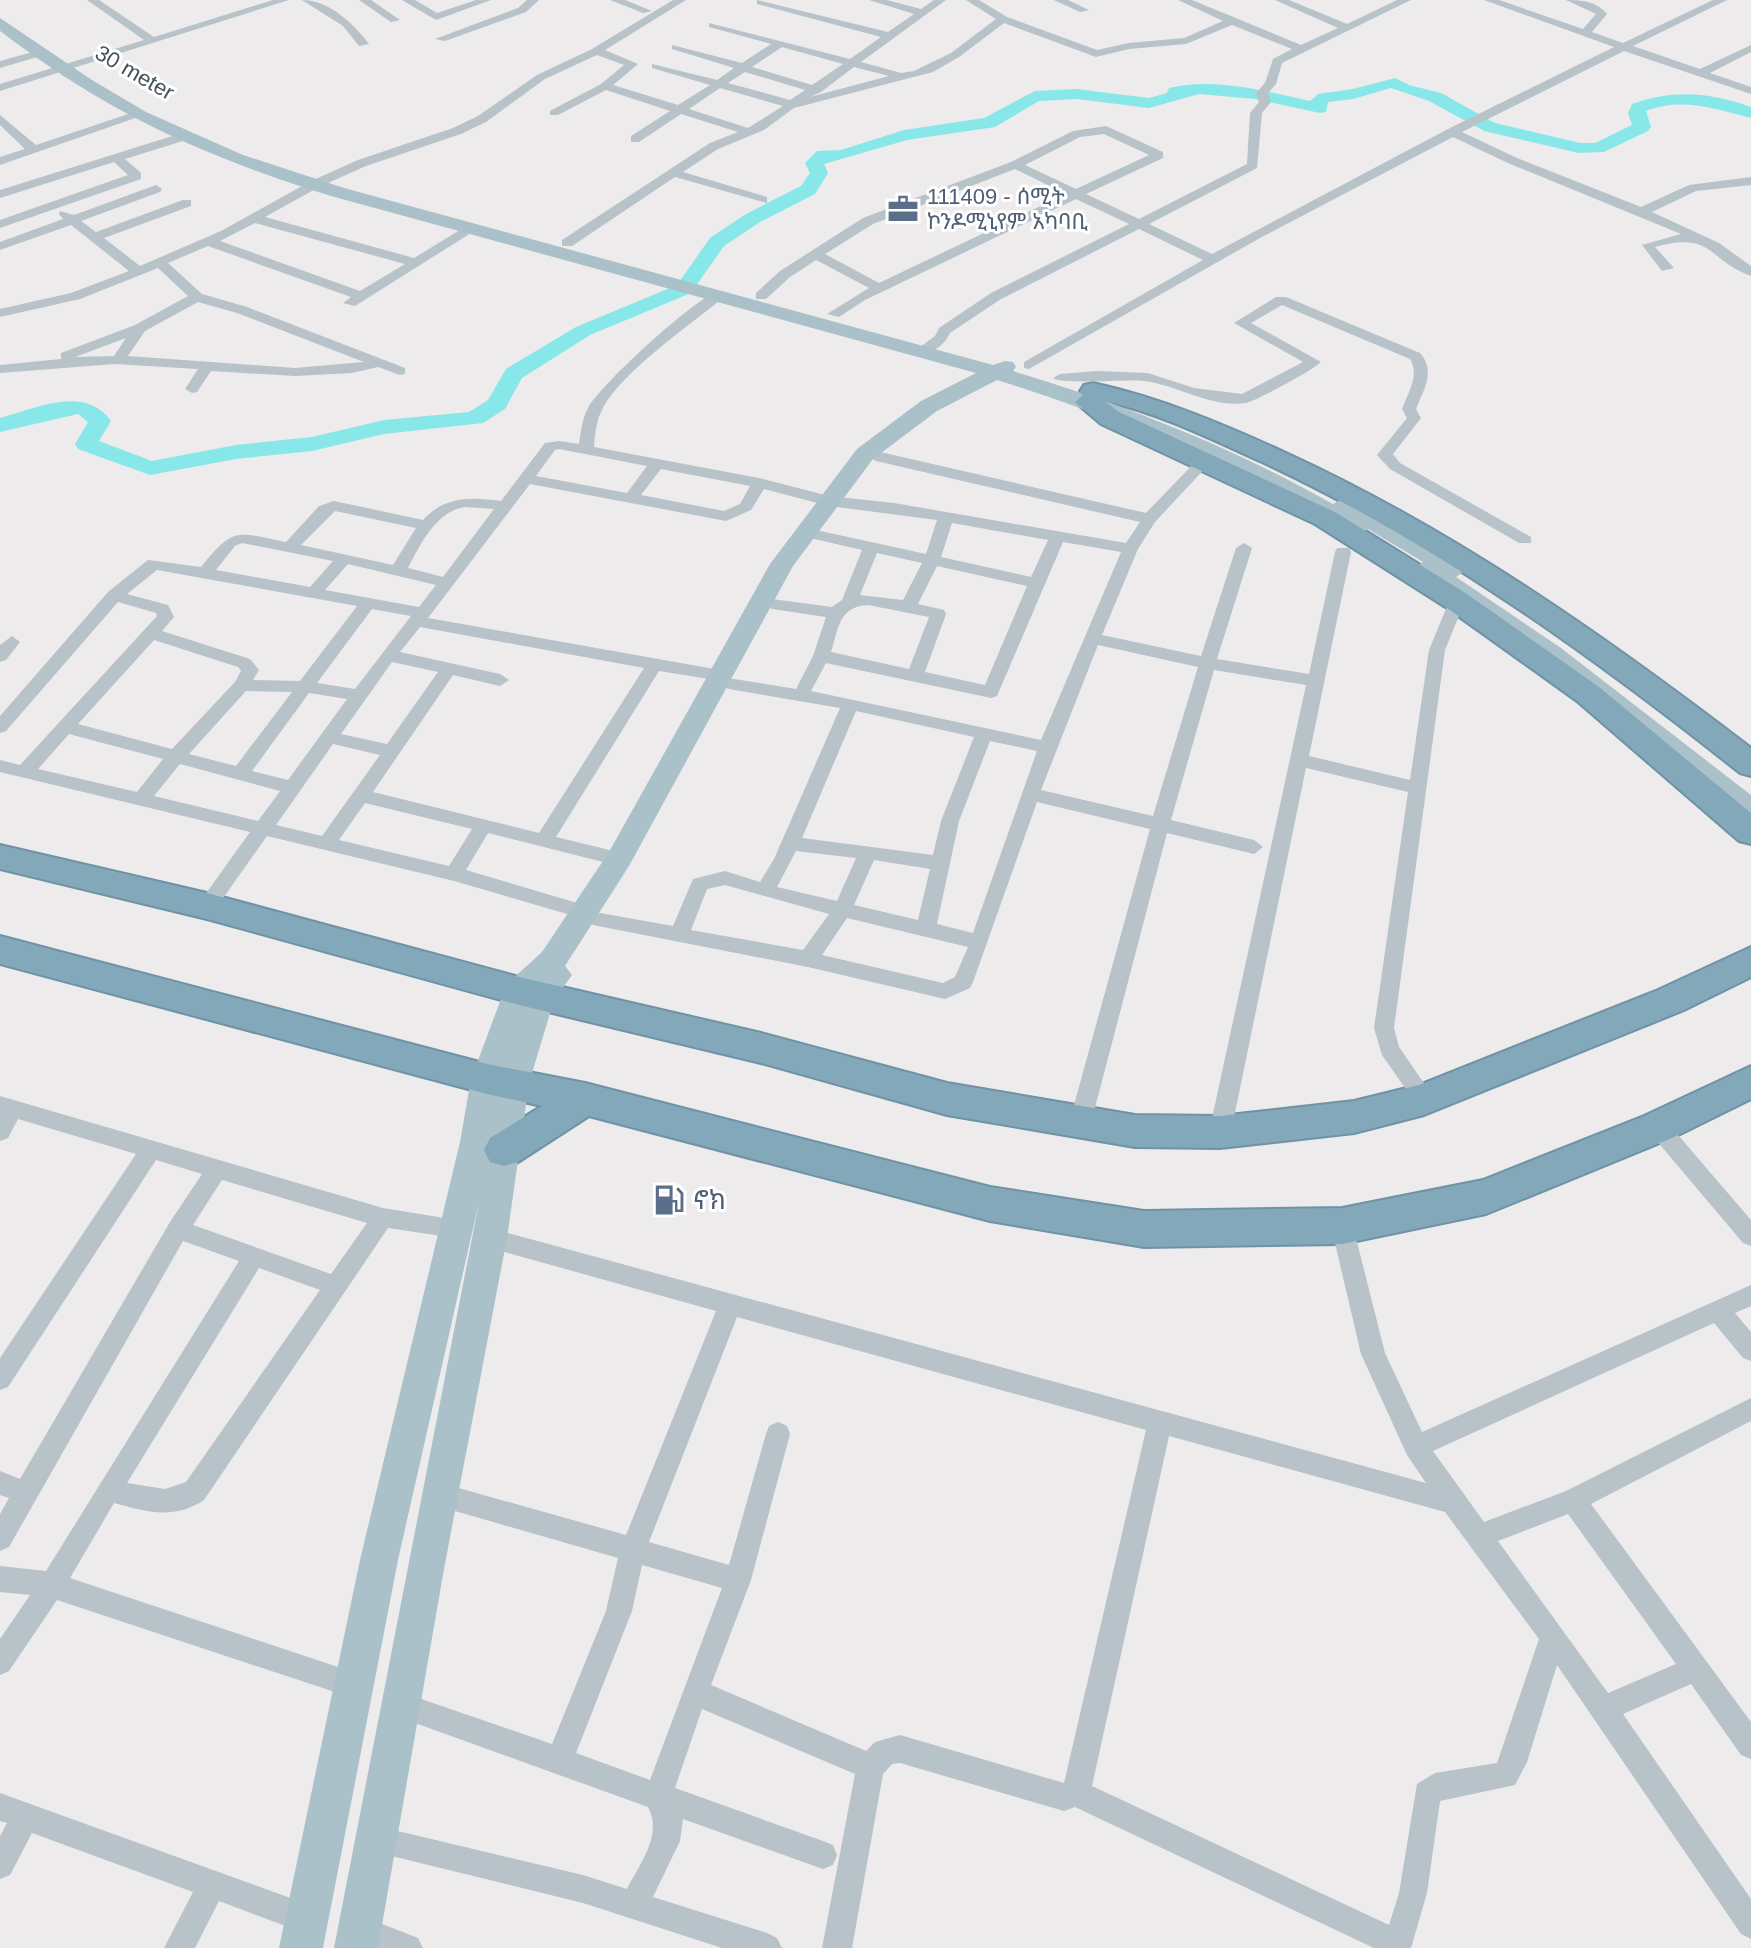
<svg xmlns="http://www.w3.org/2000/svg" width="1751" height="1948" viewBox="0 0 1751 1948" font-family="Arial,'Noto Sans Ethiopic',sans-serif">
<style>
.lines{fill:none;stroke-linecap:round;stroke-linejoin:round}
.river{fill:#87e7e9;fill-rule:evenodd}
.highway-casing{stroke:#6f93a6;stroke-width:4}
.street{fill:#b7c3c8;fill-rule:evenodd}
.primary{fill:#abc1ca;fill-rule:evenodd}
.highway{fill:#83a8ba;fill-rule:evenodd}
.labels{text-anchor:middle;stroke-width:6;stroke-linejoin:round;paint-order:stroke}
.far-street-label{font-size:22px;fill:#445258;stroke:#fff}
.far-service-label{font-size:22px;fill:#4e5e75;stroke:#fff;text-anchor:start}
.service-label{font-size:26px;fill:#4e5e75;stroke:#fff;text-anchor:start}
</style>
<rect width="100%" height="100%" fill="#eeebec"/>
<g class="lines">
<path class="river" d="M1395 78 1409 85 1441 93 1495 123 1580 143H1595L1632 125 1628 113 1632 104C1673 89 1710 92 1751 107V118C1714 109 1684 97 1646 111L1651 127 1648 131 1604 152 1579 153 1484 131 1429 101 1391 88 1353 99 1328 102 1326 112 1320 113 1255 99 1199 94 1149 108 1077 99 1039 101 995 127 907 140 824 164 828 173 815 194 760 222 724 246 691 293 590 335 522 378 505 409 483 423 384 434 312 451 236 459 150 475 78 449 75 444 88 422 78 414 0 432V418C36 409 84 384 111 421L99 441 152 461 236 445 312 437 384 420 469 412 488 400 506 369 576 327 677 285 710 238 746 214 801 186 810 173 805 163 817 151 841 150 904 130 984 118 1035 91 1077 89 1149 98 1167 93 1169 88C1215 77 1265 91 1310 101L1318 94 1353 89Z"/>
<g class="highway-casing">
<path id="highway" d="M1093 383C1161 398 1223 424 1286 453 1454 530 1605 636 1751 748V776L1740 773C1590 654 1436 543 1262 462 1211 439 1159 413 1104 401L1119 412 1335 512 1467 594 1599 687 1751 813V844L1739 841 1577 701 1447 608 1315 524 1101 424 1075 402 1083 395 1080 391 1084 385Z
M0 845 207 893 519 977 761 1033 947 1083 1135 1115 1220 1116 1354 1101 1419 1085 1658 990 1751 947V977L1684 1010 1424 1115 1354 1133 1220 1148 1135 1147 947 1115 761 1063 519 1005 207 919 0 869Z
M0 936 487 1064 585 1083 990 1187 1144 1211 1342 1208 1483 1180 1644 1116 1751 1066V1099L1672 1138 1486 1214 1342 1244 1144 1247 990 1221 589 1116 518 1162 504 1166 490 1162 484 1150 490 1138 542 1106 487 1094 0 964Z"/>
</g>
<path class="street" d="M87 0H99L154 37 273 0H289L0 91V84L144 40Z
M302 0C329 0 353 23 369 44L359 46 343 26Z
M359 0H371L400 20 391 22Z
M402 0H415L437 13 476 0H491L436 20Z
M527 0H539L526 12 445 41 435 39 518 8Z
M610 0H625L652 11 643 13Z
M673 0H686L605 50 638 64 613 85 678 105 710 85 652 68V64L717 80 734 68 672 49V45L742 63 771 44 709 27V23L850 59 881 37 757 4V0L888 32 914 14 869 0H887L921 9 934 0H946L861 62 901 73 914 71 951 53 996 19 966 0H979L1007 17 1097 50 1129 43 1184 38 1223 21 1178 0H1192L1301 45 1338 28 1275 0H1289L1347 24 1397 0H1411L1282 63 1276 84 1268 93 1271 102 1262 113 1257 168 1149 224 1212 254 1448 129 1614 47 1484 0H1499L1583 29 1596 14 1566 0C1582 0 1596 1 1607 14L1592 32 1623 43 1713 0H1727L1633 46 1700 69 1751 45V52L1710 73 1751 87V94L1624 51 1462 132 1517 158 1641 207 1689 185 1751 177V185L1696 191 1652 212 1719 243 1751 266V276C1707 260 1714 231 1655 247L1674 268 1662 271 1642 245 1681 234 1508 163 1453 137 1260 238 1029 369 1024 368V362L1203 260 1139 229 1001 299 950 333C945 344 932 355 920 353V347L935 336 939 328 991 293 1129 224 1076 199 865 300 839 317 827 314 869 288 816 260 790 277 766 299H756V293L780 271 863 218 1011 162 1073 131 1106 126 1163 152V158L1086 194 1139 219 1247 164 1250 113 1259 102 1256 93 1265 83 1273 59 1292 49 1232 25 1186 44 1129 49 1096 57 1004 23 959 57 933 72 794 108 764 130 718 149 683 172 767 197V203L675 177 572 246H562V240L710 143 738 132 681 114 639 142H631V136L670 111 606 90 558 115H550V111L601 84 624 65 597 55 545 79 486 122 461 134 366 166 319 187 265 217 414 258 468 225 479 228 355 306 343 303 351 297 208 246 168 263 202 294 247 307 405 368V374L400 375 378 367 352 373 295 376 211 371 197 392 192 393 185 389 198 369 115 364 0 373V365L61 359V353L135 325 188 296 158 268 80 299 0 317V309L71 293 129 271 71 225 0 250V242L63 219 59 214 60 211 74 215 156 185 162 189 160 192 81 221 96 232 183 200H191V206L104 238 140 266 221 231 311 181 358 160 453 128 478 116 537 75 592 49ZM782 47 843 64 812 85 752 67ZM854 67 889 76 810 97 821 92ZM745 72 805 90 790 100 728 83ZM720 88 783 106 748 128 689 109ZM1104 134 1149 155 1076 189 1025 165 1080 137ZM1015 169 1066 194 879 283 825 254 873 224ZM255 223 405 264 360 291 220 241ZM198 302 237 313 364 362 295 368 128 356 145 331ZM126 338 114 356 75 357Z
M1054 0H1068L1089 10 1080 12Z
M40 50 44 51V55L0 68V61Z
M134 112 144 115 0 165V157L25 149 0 125V115L36 145Z
M182 133 188 137 186 140 125 159 141 173V179L0 228V220L128 175 114 162 0 198V190Z
M718 291 723 292V298C690 325 620 373 602 410 596 421 595 435 594 447L759 478 829 496 894 503 1126 543 1140 522 876 461 868 456 876 451 1146 513 1200 457H1210V463L1155 522 1138 549 1102 635 1201 656 1236 548 1244 543 1252 548 1217 659 1309 674 1335 552 1337 548H1349L1351 552 1309 756 1410 780 1429 650 1451 597H1463L1465 601 1445 650 1394 1028 1399 1047 1435 1099 1431 1105 1424 1108 1417 1105 1382 1055 1374 1028 1408 792 1306 768 1231 1132 1228 1138 1220 1141 1212 1138 1209 1132 1306 685 1214 670 1171 820 1254 840 1263 847 1254 854 1167 833 1091 1123 1088 1129 1080 1132 1072 1129 1069 1123 1150 829 1037 802 973 982 970 988 945 999 808 967 593 925 590 920 593 915 600 913 673 926 693 879 725 871 760 882 774 859 840 708 729 689 723 687 721 681 659 671 556 837 626 854 628 859 626 864 619 866 488 833 466 870 591 907 594 912 591 917 584 919 454 881 267 836 214 911H200L197 906 250 832 0 772V760L20 765 157 616 156 613 118 602 6 731 0 733V716L108 592 148 560 201 567C234 526 236 532 286 542L319 506 334 501 423 520C445 496 470 497 501 501L545 443 559 441 579 444C581 432 582 419 588 408 601 384 694 299 718 291ZM559 449 647 466 627 493 536 476 555 450ZM661 469 750 486 740 504 724 511 641 495ZM530 484 726 521 751 510 764 489 829 506 937 520 926 554 816 530 810 532V538L862 550 842 600 832 607 772 599 764 604 772 609 826 617 813 656 796 689 728 678 726 672 720 670 428 618ZM465 507 494 509 443 577 408 568C420 545 436 511 465 507ZM335 511 416 528 393 565 301 545ZM952 523 1048 540 1031 577 941 557ZM1063 542 1121 552 1041 740 811 691 826 663 991 698 997 696ZM242 543 333 561 310 587 216 570 235 546ZM877 553 922 563 903 600 860 595ZM348 564 436 585 419 607 325 590ZM937 566 1027 586 985 685 925 672 946 614 944 610 918 604ZM157 570 357 606 300 681 253 680 259 670 250 659 162 631 174 617 168 605 127 594ZM868 605 929 617 909 669 831 652C839 628 838 607 868 605ZM372 609 411 616 355 689 317 683ZM420 627 644 668 539 833 373 792 453 675 500 686 509 680 500 674 400 652ZM154 640 238 667 241 671 235 682 172 749 78 724ZM1098 645 1198 667 1153 816 1041 790ZM392 662 438 672 387 744 341 734ZM246 691 292 692 236 766 189 754ZM309 693 347 699 288 780 252 771ZM856 711 974 737 941 821 933 855 802 838ZM69 734 163 759 137 792 38 769ZM990 741 1037 751 973 933 937 924 959 821ZM333 744 380 755 322 836 276 825ZM180 764 280 791 258 821 154 796ZM365 803 472 829 449 866 339 840ZM796 851 856 858 837 901 777 887ZM874 860 930 869 918 920 854 905ZM725 885 829 914 803 950 691 930 707 889ZM847 918 968 947 955 977 943 983 822 955Z
M1276 297H1286L1420 353C1436 371 1424 389 1416 409L1421 418 1393 454 1400 463 1531 537V543H1519L1390 469 1377 455 1407 418 1402 409C1408 393 1420 375 1410 359L1282 305 1251 323 1321 362C1313 370 1256 401 1246 403 1211 408 1177 385 1144 381 1126 379 1061 385 1053 378L1060 374 1097 371 1148 373 1194 388 1242 394 1303 362 1234 323Z
M12 636 20 642 6 660 0 662V645Z
M0 1096 383 1208 463 1221 466 1228 463 1235 455 1238 388 1228 204 1500C174 1520 147 1512 114 1503L70 1578 353 1672 362 1676 366 1685 362 1694 353 1698 57 1600 9 1671 0 1675V1639L30 1595 0 1592V1566L46 1571 239 1261 183 1241 9 1547 0 1551V1514L9 1498 0 1495V1471L20 1479 170 1222 202 1174 156 1160 8 1387 0 1390V1358L136 1154 18 1119 8 1138 0 1141ZM222 1180 367 1223 331 1274 193 1225ZM259 1268 320 1290 186 1482 165 1489 127 1483Z
M1658 1118 1666 1121 1751 1220V1246L1743 1243 1650 1133 1647 1127 1650 1121Z
M1342 1216 1350 1219 1353 1226 1385 1353 1422 1432 1751 1285V1306L1735 1313 1751 1332V1361L1743 1358 1714 1323 1433 1451 1484 1522 1566 1491 1751 1398V1421L1591 1504 1751 1722V1759L1741 1755 1691 1684 1623 1714 1751 1899V1939L1741 1934 1557 1665 1527 1762 1515 1785 1440 1801 1427 1893 1411 1948H1374L1075 1807 1064 1811 900 1763 892 1764 883 1774 852 1948H822L855 1774 702 1709 675 1788 823 1841 833 1845 837 1855 833 1865 823 1869 683 1819 680 1841 653 1897 767 1933 777 1938 782 1948H722L583 1903 367 1850 363 1840 367 1830 377 1826 583 1875 627 1889C640 1863 663 1835 648 1807L401 1718 391 1715 388 1705 391 1695 401 1692 552 1744 606 1611 618 1558 441 1507 432 1504 429 1495 432 1486 441 1483 626 1535 716 1311 490 1248 482 1245 479 1238 482 1231 490 1228 1426 1483 1407 1455 1361 1354 1331 1226 1334 1219ZM737 1317 1146 1430 1064 1783 900 1735 875 1742 866 1751 711 1685 751 1580 790 1434 787 1426 778 1422 769 1426 766 1434 729 1565 649 1542ZM1169 1436 1445 1512 1539 1639 1497 1763 1435 1773 1417 1784 1399 1893 1389 1925 1092 1786ZM1568 1514 1676 1664 1608 1693 1498 1541ZM642 1565 722 1588 650 1780 576 1753 632 1611Z
M0 1793 307 1904 317 1909 322 1919 317 1929 307 1934 219 1901 195 1948H164L193 1892 32 1833 10 1875 0 1879V1836L7 1823 0 1821Z
M359 1915 418 1938 423 1948H368L349 1940 344 1930 349 1920Z"/>
<path class="primary" d="M0 18 92 80 146 112 243 155 344 188 993 365 1005 361 1013 362 1016 367 1013 371C1124 404 1232 447 1333 504L1344 498 1352 500 1463 565 1466 570 1456 577 1561 648 1751 795V820L1741 817 1543 660 1417 574 1414 569 1423 562 1368 529 1358 534 1350 532C1237 469 1120 418 997 380L937 411 873 459 793 566 629 866 565 966 572 975 554 1000 529 1083 507 1238 444 1569 378 1948H334L479 1202 398 1560 323 1948H279L360 1560 460 1142 471 1079 504 991 508 983 542 952 609 852 770 564 857 449 921 401 976 373 331 196C201 155 109 114 0 31Z"/>
<use href="#highway" class="highway"/>
</g>
<defs>
<g id="office-bare" transform="scale(2.4)"><path d="M-6-3h4V-5.5h4V-3h4V5H-6ZM-1-4.5V-3h2v-1.5ZM-6 0V1H6V0Z" fill="#5c6f8a" stroke="#fff" stroke-width="2.5" paint-order="stroke"/></g>
<g id="fuel-bare" transform="scale(2.4)"><path d="M-5.5-6h7V0h2V4h1.3V-2.5L3-4.5l.8-.8L6-3V5H2.5V1h-1V6h-7ZM-4.2-4.7v3.2H.2V-4.7Z" fill="#5c6f8a" stroke="#fff" stroke-width="2.5" paint-order="stroke"/></g>
</defs>
<g fill-rule="evenodd">
<use href="#office-bare" x="903" y="209"/>
<use href="#fuel-bare" x="669" y="1200"/>
</g>
<g class="labels">
<g class="far-street-label">
<text transform="translate(135 72) rotate(30)" y="8">30 meter</text>
</g>
<g class="far-service-label">
<text x="927" y="204">111409 - ሰሚት<tspan x="927" dy="25">ኮንዶሚኒየም አካባቢ</tspan></text>
</g>
<g class="service-label">
<text x="693" y="1209">ኖክ</text>
</g>
</g>
</svg>
